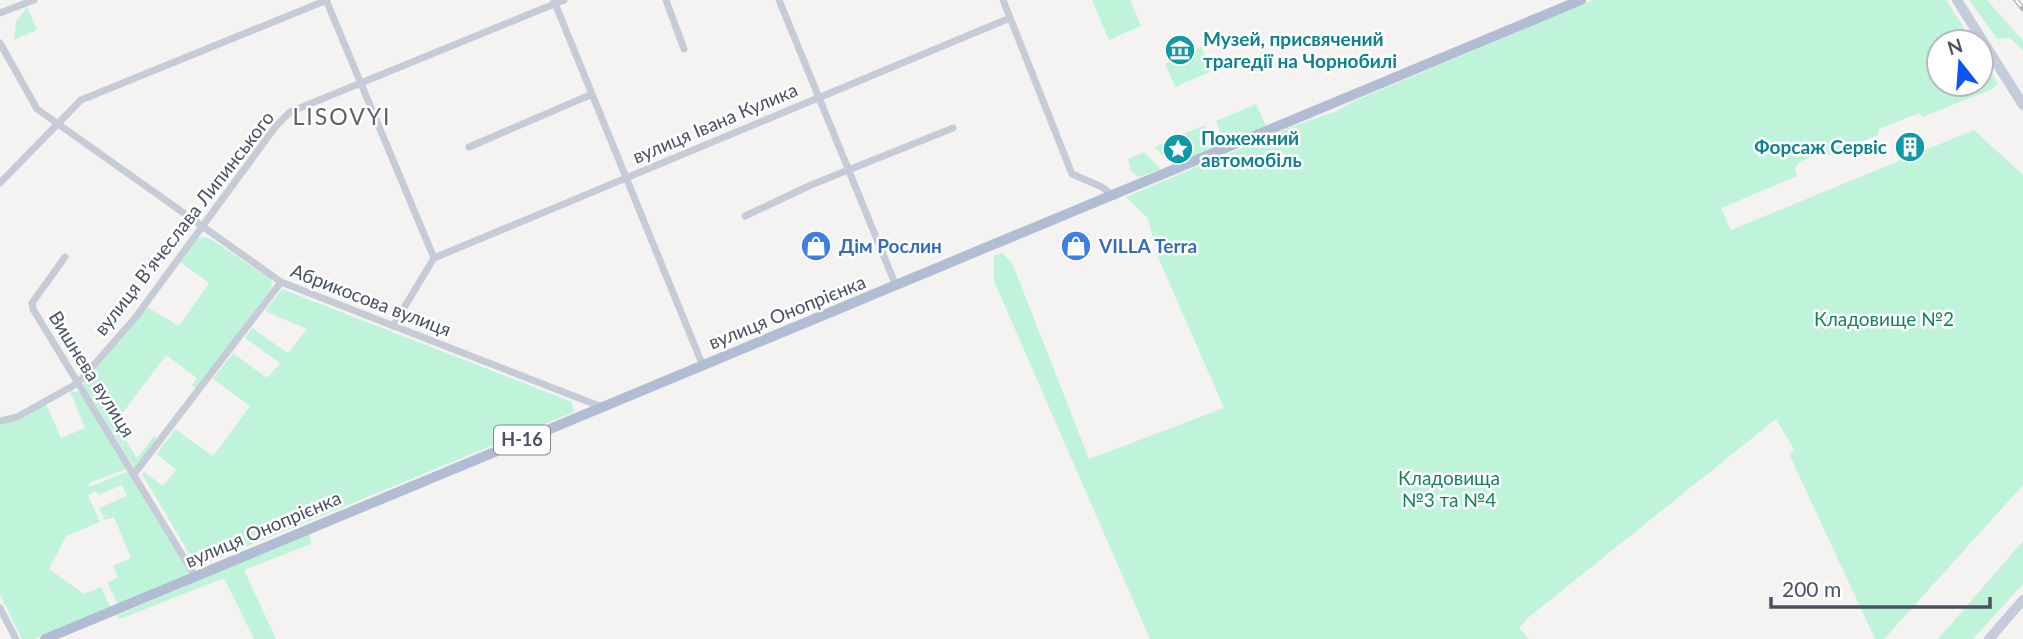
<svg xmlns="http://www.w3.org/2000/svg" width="2023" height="639" viewBox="0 0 2023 639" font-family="Lato,sans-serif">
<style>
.green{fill:#bff4da}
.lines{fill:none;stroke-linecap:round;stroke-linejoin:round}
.minor{stroke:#c5ccd7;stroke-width:7}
.secondary{stroke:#c4ccdc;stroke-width:10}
.primary{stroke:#b0bdd2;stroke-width:10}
.rail-casing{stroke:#b4b6bd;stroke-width:5}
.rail{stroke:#fff;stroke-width:2.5;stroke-dasharray:8;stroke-linecap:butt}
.labels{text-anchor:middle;stroke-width:5;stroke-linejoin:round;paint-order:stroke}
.shield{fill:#fff;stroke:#7f8691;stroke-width:2}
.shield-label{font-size:18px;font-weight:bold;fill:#485262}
.culture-label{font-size:19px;font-weight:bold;fill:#0d838f;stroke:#fff;text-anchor:start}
.street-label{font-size:19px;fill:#485262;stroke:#fff}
.shop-label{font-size:19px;font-weight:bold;fill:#366cbe;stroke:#fff;text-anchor:start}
.park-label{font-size:19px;fill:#108659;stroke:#fff}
.quarter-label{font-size:23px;letter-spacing:2px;fill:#5e6168;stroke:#fff}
</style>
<rect width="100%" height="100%" fill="#f5f2f2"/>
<path class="green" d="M1092 0H1130L1141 26 1109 40Z
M1593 0H1946L1973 42H1939V84H1981V55L1998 83 1992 89 1923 117 1919 113 1879 129 1878 135 1824 157 1818 154 1799 162 1795 169 1797 176 1721 208 1731 230 1974 130 2023 175V485L1884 639H1875L1789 454 1794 451 1792 446 1776 419 1529 617 1519 628 1529 639H1150L994 281V255L1003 253 1013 265 1089 459 1224 408 1158 257 1148 219 1126 197 1291 127 1337 111 1352 102Z
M1969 0H1987L2023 41V51L2010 38 1997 39Z
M27 7 37 30 14 40 16 22Z
M1201 47 1212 71 1175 87 1165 64Z
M1256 104 1266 126 1180 162 1169 161 1173 153 1178 155 1184 143 1178 140 1181 135 1205 125 1213 143 1223 139 1216 121Z
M1179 136 1168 160 1154 147Z
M1144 152 1161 169 1139 177 1131 171 1128 159Z
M199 237 209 238 271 279 272 287 197 389 192 385 197 378 166 355 115 423 137 458 154 436 157 439 135 469 84 386V379L147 307 179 326 209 283 180 262Z
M282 289 572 402 574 412 197 567 142 474 144 472 163 486 176 470 157 454 175 429 213 456 250 406 213 379 233 353 267 378 280 363 245 338 252 328 288 353 307 329 265 311Z
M70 391 81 392 126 469 89 483V487L127 472 132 475 191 573 118 604 107 583 118 577 113 566 131 558 114 517 104 520 102 518 108 515 103 516 99 508 127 496 122 485 99 495 96 491 88 495 100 522 66 536 49 569 84 594 101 587 110 607 34 639H22L0 595V424L46 404 61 438 85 428Z
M310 533 311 544 244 570 276 639H254L224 578 120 619 116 616Z
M2023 541V584L1973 639H1938Z"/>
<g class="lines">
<path class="minor" d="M326 0 434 258 393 326
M666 0 684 49
M779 0 896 286
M1003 0 1072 174 1102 187 1114 196
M554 1 703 366
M0 13 34 0
M0 43 37 109 281 282 602 407
M469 147 590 95
M0 183 81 100 327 0
M745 216 811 185 953 128
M65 257 32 303 33 309 195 576
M434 258 1010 18
M0 421 17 417 78 383 135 318 276 126 290 112 564 0
M134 474 281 282
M0 608 16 639"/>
<path class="secondary" d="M1957 0 2023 105
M1989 639 2023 600"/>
<path class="primary" d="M45 639 1581 0"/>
<g class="rail-casing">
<path id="rail" d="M2016 0 2023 9"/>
</g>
<use href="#rail" class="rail"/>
</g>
<defs>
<g id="museum-disc" transform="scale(1.575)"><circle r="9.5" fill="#0f9aa8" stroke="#fff"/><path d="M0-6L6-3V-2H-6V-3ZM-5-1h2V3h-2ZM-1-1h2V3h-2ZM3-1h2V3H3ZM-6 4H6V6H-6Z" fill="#fff"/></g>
<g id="building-disc" transform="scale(1.575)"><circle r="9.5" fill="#0f9aa8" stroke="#fff"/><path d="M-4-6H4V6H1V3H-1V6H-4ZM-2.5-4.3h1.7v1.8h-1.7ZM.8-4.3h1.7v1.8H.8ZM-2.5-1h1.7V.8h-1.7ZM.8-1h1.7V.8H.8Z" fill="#fff"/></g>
<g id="sight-disc" transform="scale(1.575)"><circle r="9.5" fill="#0f9aa8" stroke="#fff"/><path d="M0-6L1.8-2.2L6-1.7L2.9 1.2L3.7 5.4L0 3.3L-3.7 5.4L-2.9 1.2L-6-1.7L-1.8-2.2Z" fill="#fff"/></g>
<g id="shop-disc" transform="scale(1.575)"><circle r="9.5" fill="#3f7fe0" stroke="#fff"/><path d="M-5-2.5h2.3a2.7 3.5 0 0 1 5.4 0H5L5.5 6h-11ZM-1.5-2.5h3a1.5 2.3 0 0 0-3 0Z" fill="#fff"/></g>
</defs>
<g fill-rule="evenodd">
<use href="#museum-disc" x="1180" y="50"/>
<use href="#building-disc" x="1910" y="147"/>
<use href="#sight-disc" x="1178" y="149"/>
<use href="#shop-disc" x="816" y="246"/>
<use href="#shop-disc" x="1076" y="246"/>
</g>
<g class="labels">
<rect class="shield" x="494" y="425.5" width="56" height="29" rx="5"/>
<g class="shield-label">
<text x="522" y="446">Н-16</text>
</g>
<g class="culture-label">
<text x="1203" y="46">Музей, присвячений<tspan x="1203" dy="22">трагедії на Чорнобилі</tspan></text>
<text x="1201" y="145">Пожежний<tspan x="1201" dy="22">автомобіль</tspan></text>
<text x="1887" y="154" text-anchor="end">Форсаж Сервіс</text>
</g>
<g class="street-label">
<text transform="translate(715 123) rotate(-23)" y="7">вулиця Івана Кулика</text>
<text transform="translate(184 223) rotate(-52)" y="7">вулиця Вʼячеслава Липинського</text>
<text transform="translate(371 300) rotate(21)" y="7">Абрикосова вулиця</text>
<text transform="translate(787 312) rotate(-22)" y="7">вулиця Онопрієнка</text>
<text transform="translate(92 374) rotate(58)" y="7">Вишнева вулиця</text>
<text transform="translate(263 529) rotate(-23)" y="7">вулиця Онопрієнка</text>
</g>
<g class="shop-label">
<text x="839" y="253">Дім Рослин</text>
<text x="1099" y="253">VILLA Terra</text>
</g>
<g class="park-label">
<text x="1884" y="326">Кладовище №2</text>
<text x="1449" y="485">Кладовища<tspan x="1449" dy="22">№3 та №4</tspan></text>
</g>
<g class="quarter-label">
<text x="342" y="125">LISOVYI</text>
</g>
</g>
<g transform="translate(1960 63) rotate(343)"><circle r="33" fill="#ffffff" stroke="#b6bac0" stroke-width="2"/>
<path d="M0-5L12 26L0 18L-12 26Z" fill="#0c55f4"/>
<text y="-10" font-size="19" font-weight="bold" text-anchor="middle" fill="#485262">N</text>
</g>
<path d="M1771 597v10h219v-10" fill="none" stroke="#485262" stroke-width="3.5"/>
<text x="1782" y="597" font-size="21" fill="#485262" stroke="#ffffff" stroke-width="5" paint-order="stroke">200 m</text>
</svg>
